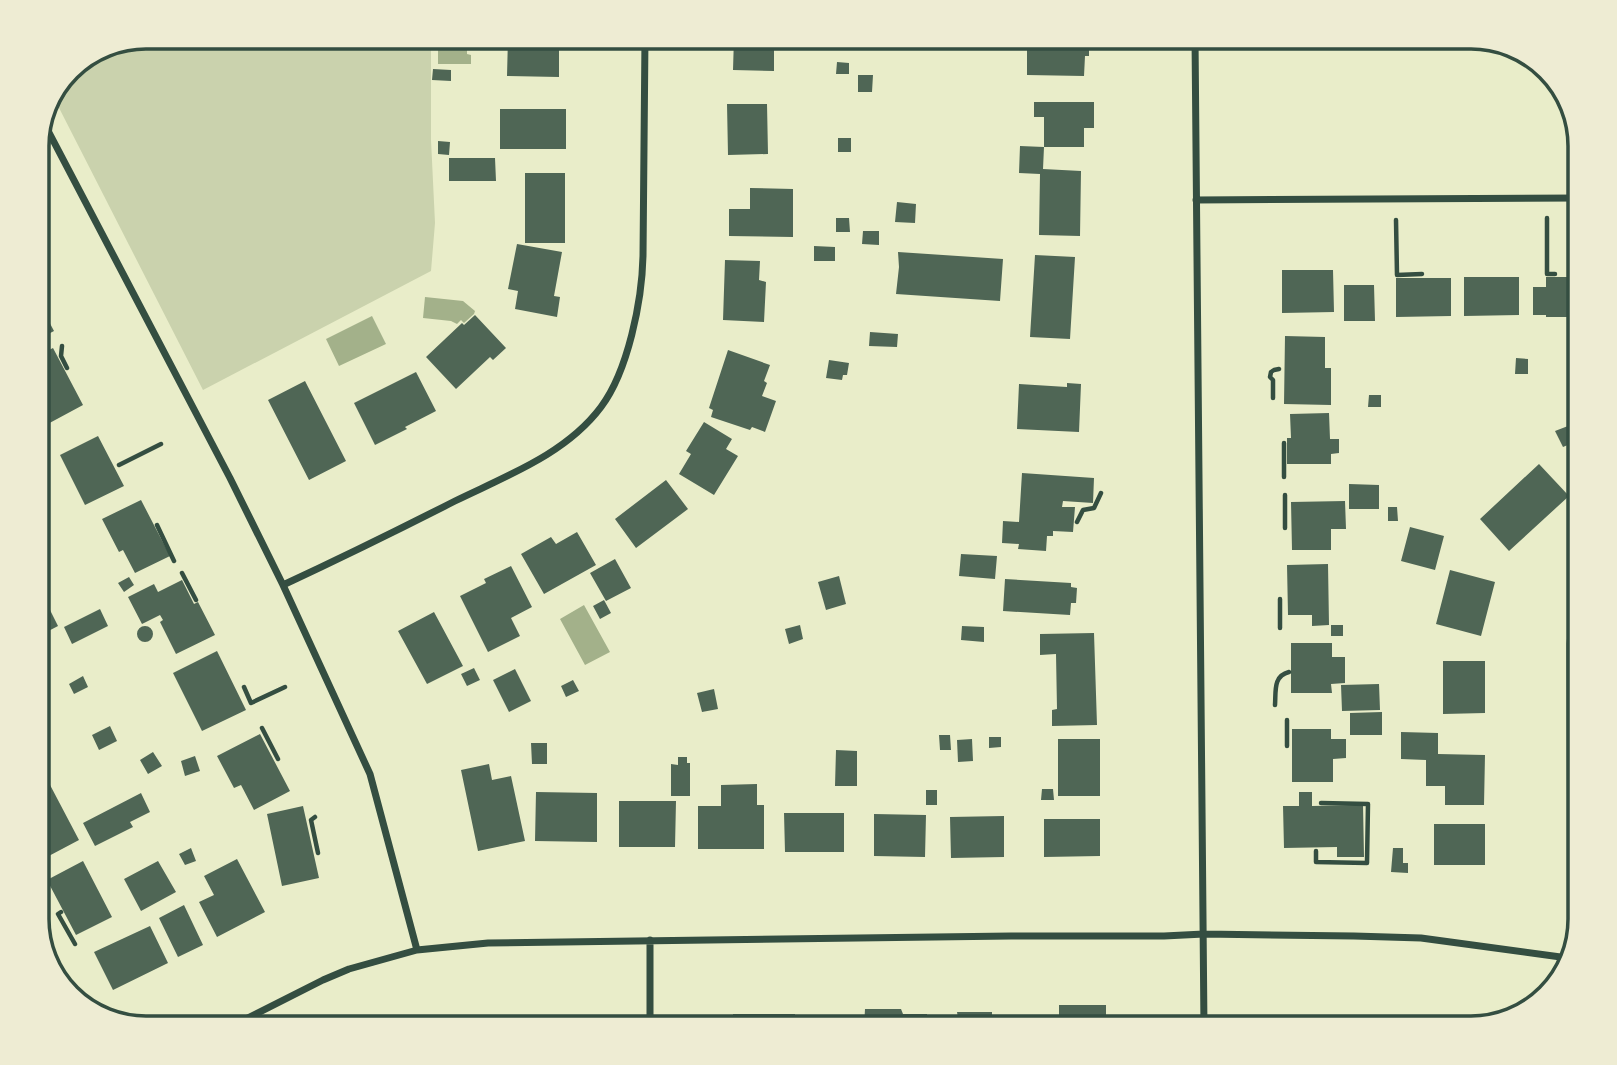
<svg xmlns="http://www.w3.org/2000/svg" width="1617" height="1065" viewBox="0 0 1617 1065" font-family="Helvetica,sans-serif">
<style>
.green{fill:#cad2ad}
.water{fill:#a3b18a}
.building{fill:#4f6655}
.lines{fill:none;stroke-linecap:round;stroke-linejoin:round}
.path{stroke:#344e41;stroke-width:4.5}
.minor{stroke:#344e41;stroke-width:7}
.rim{fill:none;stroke:#344e41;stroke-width:3.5}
</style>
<rect width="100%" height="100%" fill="#e9edc9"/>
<path class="green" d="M146 37H431V140L435 223 431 271 203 390 55 100 69 68Z"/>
<path class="water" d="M438 37H467V54L471 55V64H438Z
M425 297 463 301 475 311 474 314 464 323 461 320 457 324 451 321 423 318Z
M372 316 386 344 339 366 326 339Z
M584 605 610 652 585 665 560 619Z"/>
<path class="building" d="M508 37H553V46H559V77L507 76Z
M734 37H774V71L733 70Z
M960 37H993V42L960 40Z
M1027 37H1089V56H1085L1084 76 1027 75Z
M837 62 849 63V74H836Z
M433 69 451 70V81L432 80Z
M858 75H873L872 92H858Z
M1034 102H1094V128H1084V147H1044L1043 169 1081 171 1080 236 1039 235 1040 174 1019 173 1020 146 1044 147V117H1034Z
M727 104H767L768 154 728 155Z
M500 109H566V149H500Z
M838 138H851V152H838Z
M438 141 450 142 449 155 438 154Z
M449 158H495L496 181H449Z
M525 173H565V243H525Z
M750 188 793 189V237L729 236V209H750Z
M897 202 916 204 915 223 895 222Z
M836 218H849L850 232H836Z
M863 231H879V245L862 244Z
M517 244 562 252 554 296 560 297 557 317 515 309 518 291 508 289Z
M814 246 835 247V261H814Z
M898 252 1003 259 1000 301 896 294 899 267Z
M1035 255 1075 257 1070 339 1030 337Z
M725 260 760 261 759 280 766 282 764 322 723 320Z
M1282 270H1333L1334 312 1282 313Z
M1464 277H1519V315L1464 316Z
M1546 277H1580V317H1546V315H1533V287H1546Z
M1396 278H1451V316L1396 317Z
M1344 285H1374L1375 321H1344Z
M37 299 54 331 37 340Z
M475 315 506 348 493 360 490 357 456 389 426 357 462 323 464 325Z
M870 332 898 334 897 347 869 346Z
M1285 336 1325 337V368H1331V405L1284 404Z
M53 348 83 405 44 426 42 422 37 424V356Z
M728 350 770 365 764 381 767 383 762 396 776 401 765 432 752 427 750 430 711 417 713 410 709 408Z
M1516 358 1528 359V374H1515Z
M829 360 849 363 847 375H843L842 380 826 378Z
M416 372 436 411 405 427 407 429 375 445 354 403Z
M305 381 346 461 309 480 268 400Z
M1067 383 1081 384 1079 432 1017 429 1019 384 1067 387Z
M1369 395H1381V407H1368Z
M1329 413 1330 439H1339V453L1331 454V464H1287V438H1291L1290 414Z
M704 422 732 439 726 449 738 456 714 495 679 474 691 454 686 451Z
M1568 426 1575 442 1563 447 1555 431Z
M98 436 124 486 85 505 60 455Z
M1539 464 1569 496 1509 551 1480 519Z
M1022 473 1094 478 1093 503 1063 501 1062 507H1075L1073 532 1053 531V536H1047L1046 551 1018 549 1019 544 1002 543 1003 521 1019 522Z
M666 480 688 509 636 548 615 519Z
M1349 484 1379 485V509H1349Z
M141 500 170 556 135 573 123 550 119 552 102 519Z
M1345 501 1346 529H1331V550H1292L1291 502Z
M1388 507H1397L1398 521H1388Z
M1410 527 1444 536 1435 570 1401 561Z
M577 532 596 565 544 594 521 554 551 537 556 544Z
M961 554 997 556 995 579 959 576Z
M615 559 631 588 606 601 590 573Z
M1328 564 1329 625 1312 626V615H1288L1287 565Z
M511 566 532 607 511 618 520 636 488 652 460 596 486 583 484 579Z
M1450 570 1495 582 1481 636 1436 624Z
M839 576 846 604 826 610 818 582Z
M129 577 134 585 124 592 118 583Z
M1005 579 1071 583V587L1077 588 1076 603H1071L1070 615 1003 611Z
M182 580 194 604 198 602 215 635 176 654 160 622 163 620 160 615 142 624 128 597 154 584 158 592Z
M43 596 58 626 37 637V599Z
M604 600 611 613 600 619 593 606Z
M100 609 108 626 72 644 64 627Z
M434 612 463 666 427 684 398 631Z
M800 625 803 639 789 644 785 629Z
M1331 625H1343V636H1331Z
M137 634a8 8 0 1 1 16 0a8 8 0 1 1-16 0Z
M962 626 984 627V642L961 640Z
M1094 633 1097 725 1052 726V710L1057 709 1056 654 1040 655V634Z
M1291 643H1332V657H1345V683L1331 684 1332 693H1291Z
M217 651 246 710 202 731 173 673Z
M1443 661H1485V713L1443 714Z
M474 668 480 680 467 686 461 674Z
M515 669 531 701 509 712 493 680Z
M83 676 88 687 74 694 69 684Z
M573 680 579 691 566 697 561 686Z
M1379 684 1380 710 1342 711 1341 685Z
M714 689 718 709 702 712 697 693Z
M1382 712V735H1350V713Z
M110 726 117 741 99 750 92 735Z
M1292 729H1331V739H1346V758L1333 759V782H1292Z
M1401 732 1438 733V754L1485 755 1484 805H1445V786H1426V760L1401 759Z
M260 734 290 791 254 810 241 785 234 788 217 756Z
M939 735H950L951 750H940Z
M989 737H1001V747L989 748Z
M972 739 973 761 958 762 957 740Z
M1058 739H1100V796H1058Z
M531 743H547V764H532Z
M836 750 857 751V786H835Z
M153 752 162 766 148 774 140 760Z
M37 753 47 773 37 778Z
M195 756 200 771 185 776 181 761Z
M678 757H687V763H690V796H671V764L678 765Z
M489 764 492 780 511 776 525 841 478 851 461 770Z
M49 783 79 840 45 858 37 843V790Z
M757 784V805H764V849H698V806H721V785Z
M1042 789H1053L1054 800H1041Z
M926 790H937V805H926Z
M536 792 597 793V842L535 841Z
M1299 792H1312V806L1363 805 1364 857H1337V847L1284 848 1283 806H1299Z
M141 793 150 812 130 822 133 827 95 846 83 823Z
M619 801H676L675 847H619Z
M303 806 319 878 282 886 267 814Z
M784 813H844V852H785Z
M874 814 926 815 925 857 874 856Z
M1004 816V857L951 858 950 817Z
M1044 819H1100V856L1044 857Z
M1434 824H1485V865H1434Z
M191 848 196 861 185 865 179 854Z
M1393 848H1403V863H1408V873L1391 872Z
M237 859 265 912 217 937 199 902 214 895 204 876Z
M83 861 112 917 76 935 47 880Z
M158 861 176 892 141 911 124 879Z
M184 905 203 945 178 957 159 918Z
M150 926 168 963 113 990 94 952Z
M1059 1005H1106V1028H1059Z
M865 1009H901L903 1014H927V1028H864Z
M957 1012H992V1028H934V1018H958Z
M733 1014H795V1028H733Z
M1340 1019V1028H1286V1020Z
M1428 1025H1481V1026L1472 1028H1428Z"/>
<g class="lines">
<path class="path" d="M1547 218V274H1555
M1396 220 1397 275 1422 274
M37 290 38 292
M62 346 61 356 67 368
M1273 398V380L1270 377 1271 372 1274 370 1279 369
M1284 443V477
M119 465 161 444
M1285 495V528
M1077 522 1083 510 1094 508 1101 493
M157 525 174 561
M182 573 196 600
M1280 599V628
M244 687 251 703 285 687
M1275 705C1276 691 1273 676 1289 672
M1287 720V746
M262 728 278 759
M315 817 311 820 318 853
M37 848 46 864
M1316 851V862L1367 863 1368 804 1321 803
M61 912 58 914 75 944"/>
<path class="minor" d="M1195 37 1204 1028
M44 123 230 478 283 585 370 774 417 950
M1196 200 1580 198
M283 585C341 558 398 530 455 501 506 476 566 454 601 407 628 371 642 301 643 256L645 37
M650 940V1028
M1571 949 1570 644C1571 631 1573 617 1580 606
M228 1028 323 980 349 969 417 950 488 943 1011 936H1164L1204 934 1354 936 1421 938 1568 958"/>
</g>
<path d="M0 0H1617V1065H0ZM146 49H1471A97 97 0 0 1 1568 146V919A97 97 0 0 1 1471 1016H146A97 97 0 0 1 49 919V146A97 97 0 0 1 146 49Z" fill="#eeecd3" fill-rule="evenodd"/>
<path class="rim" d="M146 49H1471A97 97 0 0 1 1568 146V919A97 97 0 0 1 1471 1016H146A97 97 0 0 1 49 919V146A97 97 0 0 1 146 49Z"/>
</svg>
